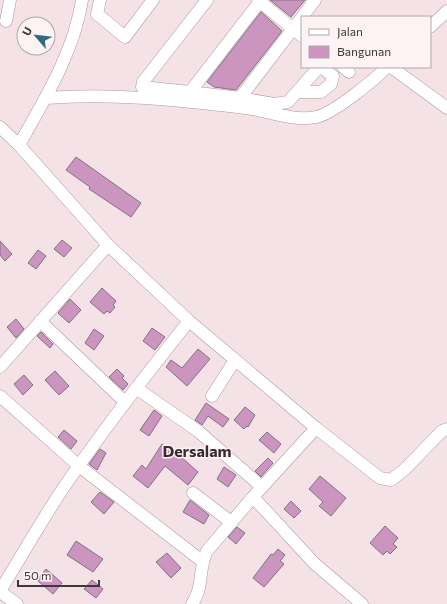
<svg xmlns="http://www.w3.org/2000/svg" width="447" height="604" viewBox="0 0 447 604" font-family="Commissioner,sans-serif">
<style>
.building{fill:#cc95c0;stroke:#80737c}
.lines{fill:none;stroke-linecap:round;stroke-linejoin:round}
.minor-casing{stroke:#aa999d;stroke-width:13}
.minor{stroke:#fff;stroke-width:12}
.labels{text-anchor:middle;stroke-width:3;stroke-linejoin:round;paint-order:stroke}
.quarter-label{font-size:16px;font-weight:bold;fill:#382a2e;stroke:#fdf2f4}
</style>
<rect width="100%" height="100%" fill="#f5e2e7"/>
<path class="building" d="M270 0H305L291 17Z
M261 12 282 31 236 90 214 87 207 82Z
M76 157 141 203 131 217 89 189 90 187 66 170Z
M62 240 72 248 64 257 54 249Z
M0 241 12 254 5 261 0 255Z
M38 250 46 256 36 269 28 263Z
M102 288 116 301 113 305 115 307 110 313 107 311 104 314 90 302Z
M70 299 81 310 69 323 58 313Z
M16 319 24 329 16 338 7 327Z
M152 328 165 337 155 350 143 341Z
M94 329 104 336 94 350 85 343Z
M41 332 53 344 50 348 37 336Z
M198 349 210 359 187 386 166 367 171 360 182 368Z
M117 369 124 376 122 378 128 384 123 390 109 377Z
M55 371 69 386 59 395 45 380Z
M24 375 33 385 23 395 14 384Z
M206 403 229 419 223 427 208 416 202 425 195 420Z
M245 407 255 415 248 427 247 426 244 429 234 420Z
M154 410 162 416 149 436 140 430Z
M64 430 77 441 71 449 58 437Z
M267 432 281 444 274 453 259 440Z
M162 444 180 456 198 472 188 485 165 466 148 488 133 476 142 465 146 469Z
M100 449 106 453 97 470 89 464Z
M268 458 273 463 261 477 255 471Z
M224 467 236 475 228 487 217 479Z
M320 476 346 498 331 516 319 506 323 502 309 489Z
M100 492 114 502 104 514 91 502Z
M190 500 209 515 204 524 183 512Z
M291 501 301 511 294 518 284 509Z
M385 526 398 538 393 544 397 547 390 554 387 551 383 555 370 543Z
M237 527 245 533 236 544 228 537Z
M76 541 103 559 93 572 67 555Z
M278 549 285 555 280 561 284 564 264 587 253 578 271 554 273 555Z
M167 553 181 568 171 578 156 562Z
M46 569 62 583 53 594 37 580Z
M92 580 103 589 96 598 84 589Z"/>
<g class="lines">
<g class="minor-casing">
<path id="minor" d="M100 0 97 14 125 37 153 0
M207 0 143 82 142 87 190 92 261 0
M258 0 302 36
M315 0 240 98 274 104 288 102 319 67
M6 21 10 0
M430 27 447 11
M343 67 349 72
M391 67 447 108
M190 92 240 98
M298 92H321L331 84 333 76 321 67
M46 98C113 93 178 100 245 108 268 110 292 122 316 117 333 114 374 80 387 67
M0 127 19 145C45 99 74 52 82 0
M19 145 108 245 189 321 316 428 380 478 391 480 405 469 442 431 447 429
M40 321 125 402
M0 367 108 245
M136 388 198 431 262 487
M0 396 79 466 202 561
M212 396 235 360
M193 493 231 522
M253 497 315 564 362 604
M0 591C21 557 40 523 62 490 102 431 145 376 189 321
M0 592 17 604
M192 604C204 588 198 568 207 551L253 497 316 428"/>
</g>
<use href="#minor" class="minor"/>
</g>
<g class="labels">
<g class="quarter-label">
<text x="197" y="457">Dersalam</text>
</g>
</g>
<rect x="301" y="16" width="130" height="52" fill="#fdf2f4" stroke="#b1a7a9"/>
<rect x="309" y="29" width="20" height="6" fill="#ffffff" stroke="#b1a7a9"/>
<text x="337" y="36" font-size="12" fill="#3f3739">Jalan</text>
<rect x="309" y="46" width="20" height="12" fill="#cc95c0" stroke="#b1a7a9"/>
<text x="337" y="56" font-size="12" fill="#3f3739">Bangunan</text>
<g transform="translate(36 36) rotate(298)"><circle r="19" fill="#fdf2f4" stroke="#b1a7a9"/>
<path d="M0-3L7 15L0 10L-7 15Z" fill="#2d6980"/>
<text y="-6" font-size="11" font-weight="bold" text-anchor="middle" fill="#3f3739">U</text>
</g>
<path d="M18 580v6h81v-6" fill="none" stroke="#3f3739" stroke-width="2"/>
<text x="24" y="580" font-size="12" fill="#3f3739" stroke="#fdf2f4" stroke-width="3" paint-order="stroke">50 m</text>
</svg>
